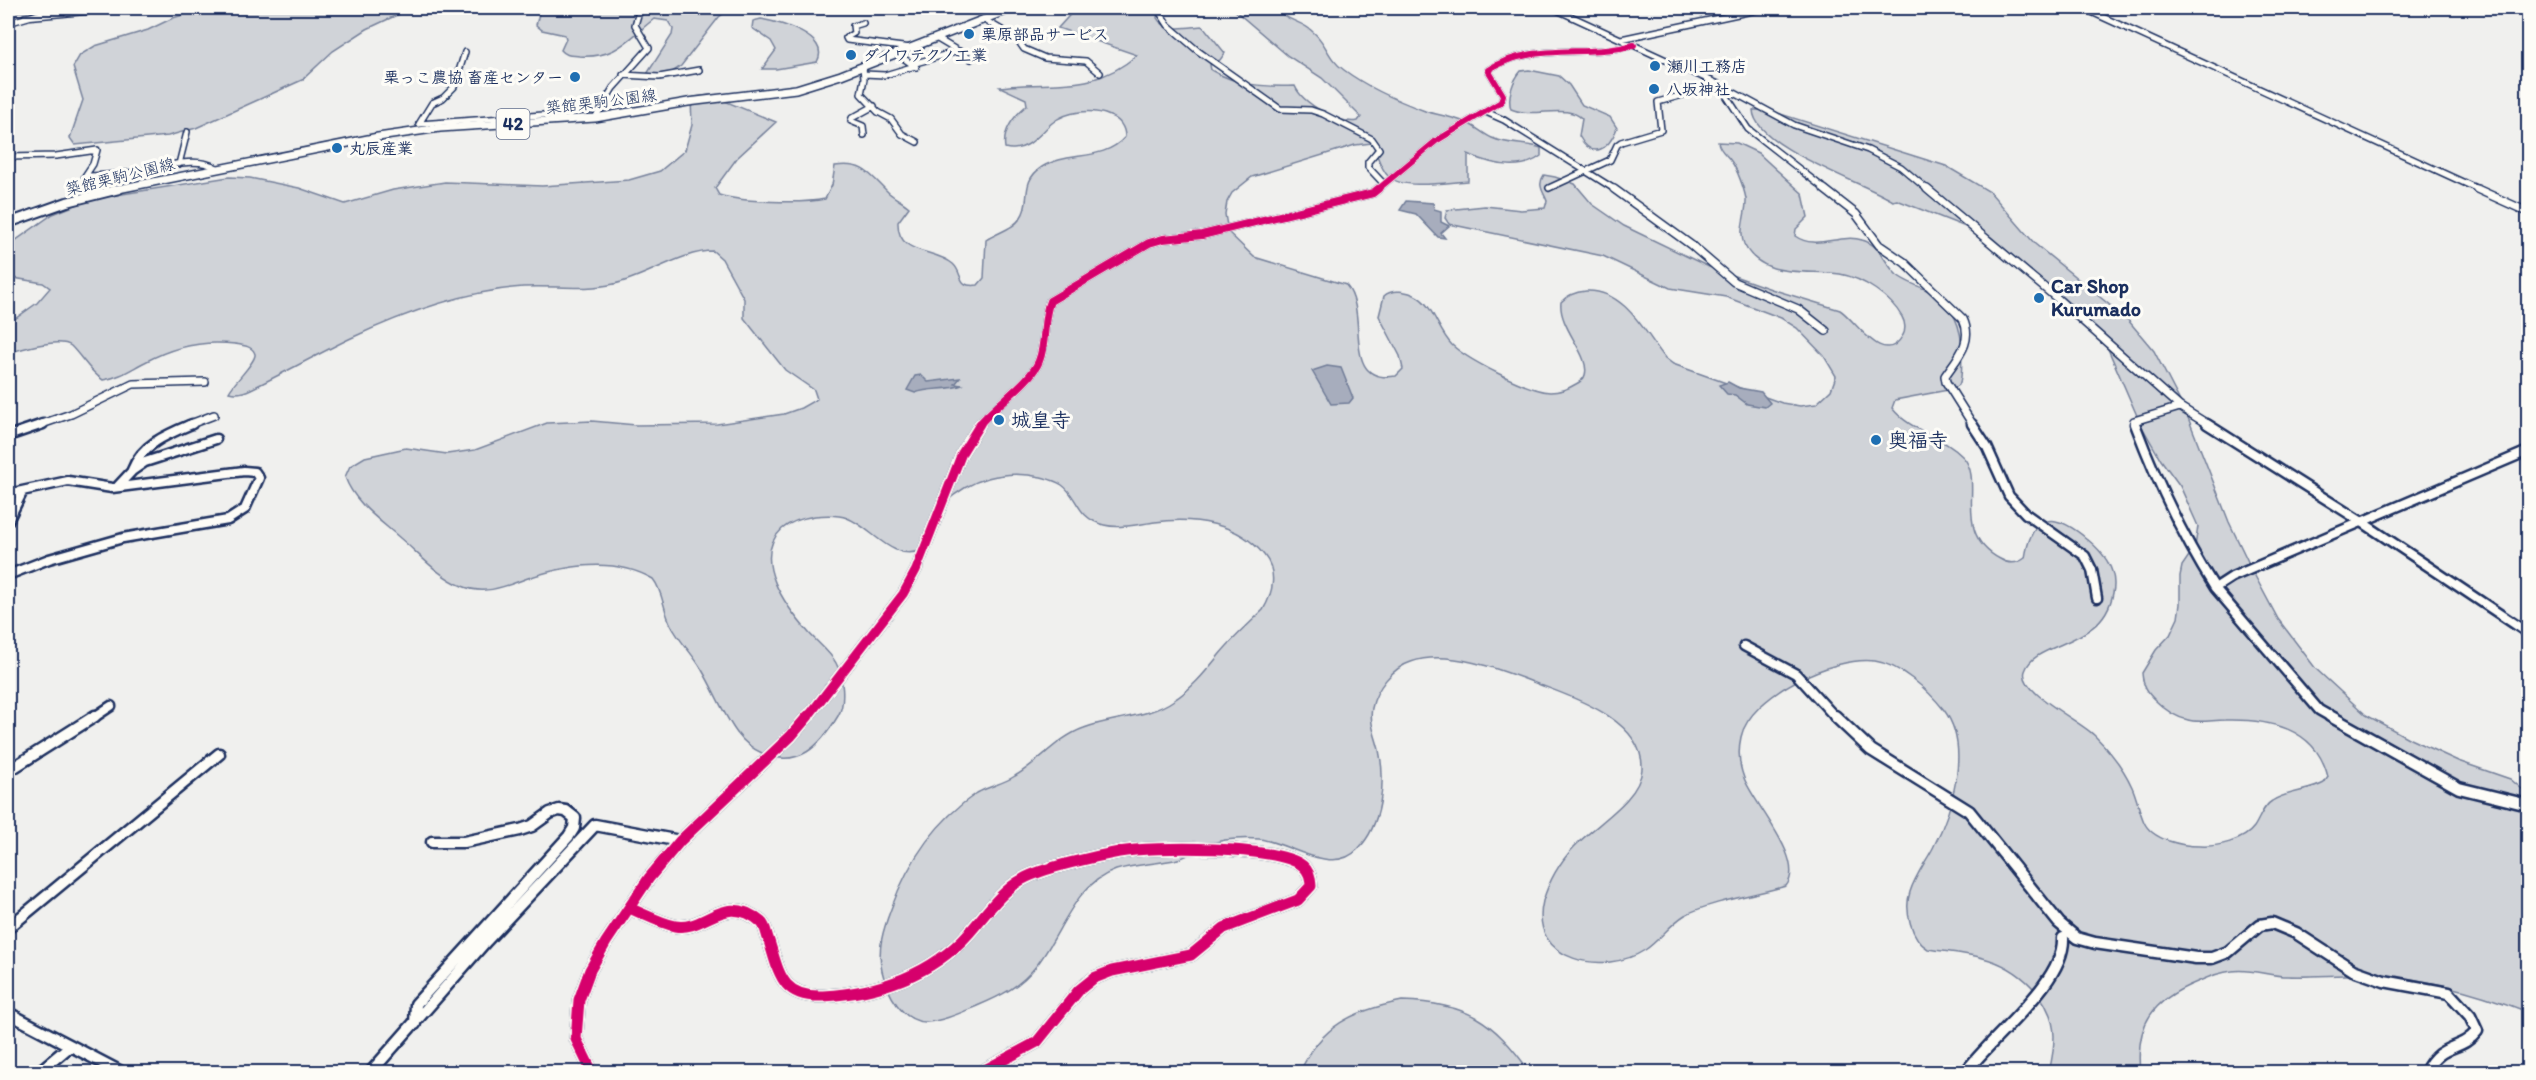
<svg xmlns="http://www.w3.org/2000/svg" width="2536" height="1080" viewBox="0 0 2536 1080" font-family="Itim,'Klee One',sans-serif">
<style>
.green{fill:#d0d3d8;stroke:#76819b;stroke-width:1.5}
.water{fill:#a7adbd;stroke:#6f7b97;stroke-width:1.5}
.lines{fill:none;stroke-linecap:round;stroke-linejoin:round}
.minor-far3-casing{stroke:#1b2f5e;stroke-width:8}
.minor-far2-casing{stroke:#1b2f5e;stroke-width:10}
.minor-far1-casing{stroke:#1b2f5e;stroke-width:13}
.minor-casing{stroke:#1b2f5e;stroke-width:15}
.major-far1-casing{stroke:#1b2f5e;stroke-width:10}
.major-casing{stroke:#1b2f5e;stroke-width:12}
.minor-far3{stroke:#fdfcf7;stroke-width:5}
.minor-far2{stroke:#fdfcf7;stroke-width:7}
.minor-far1{stroke:#fdfcf7;stroke-width:8}
.minor{stroke:#fdfcf7;stroke-width:10}
.major-far1{stroke:#fdfcf7;stroke-width:7}
.major{stroke:#fdfcf7;stroke-width:8}
.cycleway-far3-casing{stroke:#fdfcf7;stroke-width:8}
.cycleway-far2-casing{stroke:#fdfcf7;stroke-width:10}
.cycleway-far1-casing{stroke:#fdfcf7;stroke-width:13}
.cycleway-casing{stroke:#fdfcf7;stroke-width:15}
.cycleway-far3{stroke:#d6006c;stroke-width:6}
.cycleway-far2{stroke:#d6006c;stroke-width:8}
.cycleway-far1{stroke:#d6006c;stroke-width:9}
.cycleway{stroke:#d6006c;stroke-width:11}
.poi-dot{fill:#1f6fb2;stroke:#fdfcf7;stroke-width:2}
.labels{text-anchor:middle;stroke-width:6;stroke-linejoin:round;paint-order:stroke}
.far-poi-label{font-size:16px;font-weight:bold;fill:#1b2f5e;stroke:#fdfcf7;text-anchor:start}
.far-street-label{font-size:16px;fill:#1b2f5e;stroke:#fdfcf7}
.shield{fill:#fdfcf7;stroke:#5f6c8c;stroke-width:1.5}
.shield-label{font-size:18px;font-weight:bold;fill:#1b2f5e}
.poi-label{font-size:20px;font-weight:bold;fill:#1b2f5e;stroke:#fdfcf7;text-anchor:start}
</style>
<rect width="100%" height="100%" fill="#f0f0ee"/>
<filter id="ink" filterUnits="userSpaceOnUse"><feTurbulence type="fractalNoise" baseFrequency=".0167" numOctaves="2"/><feDisplacementMap in="SourceGraphic" scale="12" xChannelSelector="R" yChannelSelector="G"/><feConvolveMatrix kernelMatrix="1 2 1 2 8 2 1 2 1" color-interpolation-filters="sRGB"/></filter>
<g filter="url(#ink)">
<path class="green" d="M205 8H412L367 29 333 51 302 80 196 128 168 136 75 145 70 138 83 100 73 67 80 55 95 46 148 30 173 18Z
M536 8H751L727 11 719 17 681 66 666 76 650 80 646 77 647 74 672 35 673 29 668 21 654 19C628 39 616 59 579 56 571 55 566 56 561 50L566 39 565 35 542 30 536 25 540 10Z
M1076 8H1158L1157 18C1165 33 1188 27 1203 26L1225 53 1220 60 1210 65 1211 70C1238 86 1265 87 1295 86 1302 103 1340 125 1358 121L1361 117 1322 78 1288 56 1232 8H1275C1289 23 1301 20 1313 32 1327 43 1327 58 1344 70 1367 87 1398 101 1425 111 1438 115 1452 117 1465 122 1475 126 1483 134 1492 138 1508 145 1525 143 1541 148V156C1520 172 1490 164 1468 154V181C1449 182 1404 190 1389 177 1380 169 1377 153 1372 143L1355 145 1252 177 1232 193 1227 202 1225 214 1228 232 1254 257 1346 285C1371 314 1339 385 1396 376L1403 369 1400 356 1379 316 1384 296C1392 288 1408 291 1418 297 1434 307 1438 331 1452 345 1468 360 1528 391 1550 392 1559 392 1568 389 1576 384 1580 382 1584 379 1585 375 1591 356 1558 327 1561 302 1567 295 1576 292 1586 291 1624 289 1644 331 1665 358L1673 364 1782 403 1800 406 1816 404 1831 390 1836 376 1824 356 1797 328 1781 318 1726 297 1670 288 1603 256 1449 224 1445 218 1447 210 1485 206 1521 210 1545 208 1547 201C1543 191 1537 185 1544 175L1555 177 1575 184 1592 204 1624 226 1709 267 1771 289 1840 310C1855 319 1884 370 1903 335 1906 330 1905 322 1902 317 1891 297 1863 278 1840 274 1809 269 1761 280 1744 244 1738 230 1747 213 1746 199 1744 188 1737 169 1731 161 1726 154 1719 150 1718 142L1737 143 1758 153 1803 194 1808 217 1796 229 1795 236C1816 251 1840 233 1862 240 1881 245 1884 263 1897 275 1907 283 1920 286 1930 292 1954 306 1962 327 1962 354 1961 364 1963 376 1959 385L1953 389 1895 400 1892 408C1911 432 1943 436 1963 457 1986 481 1950 532 2000 559 2008 564 2017 564 2025 558 2032 513 2054 511 2087 539 2103 552 2118 571 2113 593 2103 648 2035 640 2025 671 2018 692 2081 721 2095 736 2109 750 2124 769 2132 787 2137 798 2139 811 2144 822 2152 840 2182 846 2200 846 2217 847 2244 841 2254 827 2260 818 2263 806 2272 801 2287 791 2308 792 2324 783L2328 777C2316 727 2268 719 2225 720 2213 720 2198 723 2188 720 2175 717 2165 710 2156 701 2147 693 2143 686 2142 673L2156 650 2170 635 2178 618 2180 604V576L2182 566 2195 547 2198 526 2180 486 2161 460 2141 425 2108 349 2083 320 2042 281 1991 237 1897 200 1893 201C1865 183 1754 147 1753 110H1768L1946 166 1990 192 2035 244 2128 320 2154 351 2187 415 2229 522 2254 574 2278 619 2316 669 2366 715 2410 739 2458 761 2510 779 2528 794V1012C2477 992 2425 977 2369 975 2342 974 2314 977 2287 976 2269 976 2250 968 2232 971 2221 972 2208 977 2197 982 2153 1000 2135 1023 2140 1072H2049C2052 1060 2054 1048 2054 1036 2053 998 2018 967 1983 958 1965 953 1946 952 1928 949 1911 939 1904 910 1910 892 1915 876 1925 863 1933 848 1952 811 1972 747 1944 710 1928 690 1901 665 1875 661 1835 655 1750 695 1741 737 1738 750 1739 765 1744 778 1753 803 1807 861 1786 886 1757 894 1710 902 1685 915 1670 924 1660 940 1645 950 1605 976 1528 962 1543 901 1549 881 1560 862 1574 847 1594 825 1640 800 1642 769 1644 722 1578 699 1543 686 1507 672 1449 648 1411 662 1392 668 1376 689 1372 708 1369 722 1376 737 1379 750 1386 782 1382 825 1358 849 1332 877 1289 842 1259 839 1243 838 1222 839 1207 845 1197 850 1189 856 1178 859 1158 864 1136 864 1116 870 1073 885 1063 932 1037 965 1021 986 1001 996 977 1006 962 1012 944 1021 927 1022 902 1023 887 992 882 971 877 949 883 930 891 909 908 862 934 822 977 793 989 786 1003 784 1015 776 1039 762 1058 737 1084 728 1113 717 1149 718 1174 700 1192 689 1206 671 1219 655 1232 639 1248 625 1263 610 1273 593 1278 572 1264 555 1238 522 1193 517 1155 522 1139 524 1120 529 1104 525 1076 518 1078 496 1062 485 1056 481 1048 479 1041 477 1005 469 970 478 944 504L922 550C892 563 872 527 847 518 837 514 825 515 815 516 802 518 791 521 782 529 750 559 787 608 809 633 817 642 830 652 836 663 843 676 846 703 838 716 820 746 799 769 762 753 753 749 743 741 737 733 723 714 714 690 702 670 693 654 679 641 671 625 663 610 663 591 653 579 615 557 567 565 528 578 506 586 485 596 462 586 439 577 419 554 400 538 381 521 354 503 345 477L350 466 365 457 406 448 447 454 475 450 547 423 592 421 636 425 717 424 784 414 801 408 817 399 814 390 785 370 744 318V299L722 259 713 251C682 251 646 277 614 284 584 291 554 285 523 287 464 291 402 314 349 339 316 355 284 373 251 389 245 392 236 394 229 392 234 382 256 362 255 354 253 346 242 345 235 344 202 340 174 346 145 362 131 369 119 378 103 380 90 372 82 357 71 346 60 337 21 349 8 353V324L37 303 50 288 43 283 8 277V246L53 214 91 199 229 177 250 178 299 188 345 204 393 190 445 182 542 186 629 180 660 171 685 150 692 125 691 99 694 97 710 95 776 122 737 158 715 188 719 195C741 202 802 204 825 199L832 185 835 166C865 162 870 175 889 193 895 198 903 202 909 207L898 222C897 256 934 248 953 264 964 274 956 288 978 285L984 278 986 240C998 232 1014 229 1021 217 1032 202 1019 182 1042 167 1068 151 1103 162 1125 137 1125 127 1119 119 1110 116 1093 108 1066 111 1052 123 1044 130 1036 140 1027 145 1020 149 1011 150 1005 148 1002 130 1014 116 1027 105L1026 99 1000 87C1054 80 1092 94 1137 55L1058 28Z
M761 19C777 22 832 36 817 62L776 69H762L776 50 771 41 752 28 753 21Z
M1529 70 1559 76 1569 85 1582 105 1610 117 1617 128C1609 149 1593 161 1579 136L1582 119C1568 103 1533 119 1511 109 1507 97 1513 80 1521 71Z
M1402 1001C1467 1003 1493 1020 1530 1072H1300C1321 1025 1353 1011 1402 1001Z"/>
<path class="water" d="M1406 201 1433 203 1434 209 1441 211V222L1449 226 1441 233 1445 238 1438 237 1416 214 1400 210Z
M1327 366 1341 368 1353 398 1349 403 1331 404 1312 371Z
M921 375 928 382 960 378 955 384 962 385C947 391 930 387 915 393L907 390 915 376Z
M1728 382 1739 388 1761 392 1770 403 1765 407 1747 404 1735 395 1727 394 1719 385Z"/>
<g class="lines">
<g class="minor-far3-casing">
<path id="minor-far3" d="M16 8H32
M1157 8 1168 25 1198 51 1280 109 1311 110 1323 114 1372 139 1379 149 1368 162V167L1383 183
M1553 8 1718 84 1794 125 1868 150 1901 167 1928 190
M2083 8 2480 190
M25 17 90 11
M983 19 1017 39 1024 49 1045 58 1086 61 1100 73
M8 23 59 8
M863 23 853 26 854 33 846 38 847 40 911 48
M936 38 971 59
M1621 39 1766 8
M896 53 916 67
M912 64 959 51
M863 66 864 79 861 94 878 112 891 119 902 134 917 142
M864 74 885 75 915 66
M623 75 659 77 699 70
M1720 86 1748 129 1826 190
M1486 112 1504 120 1616 190
M595 118 613 88 649 48 635 25 638 15 643 8
M419 124 571 113 604 100
M419 124 432 103 443 98 454 87 465 52
M864 135 863 126 851 121 852 118 874 106
M8 157 56 156 97 150 93 164 85 176C102 176 120 174 137 172 162 168 194 155 217 168
M179 164 187 132
M1549 188 1610 160 1617 145 1621 142 1661 130 1658 102 1718 85
M1377 190 1436 141 1501 102 1503 95 1488 70C1529 42 1587 58 1634 45"/>
</g>
<g class="minor-far2-casing">
<path id="minor-far2" d="M1614 189 1691 245 1734 282 1798 309 1826 331
M1824 189 1856 214 1879 245 1904 262 1963 319C1974 342 1957 358 1945 376L1946 382 1973 425
M1927 189 2059 300 2180 407 2209 425
M2477 189 2528 212
M39 425 71 414 133 384 205 382
M188 425 214 415
M979 425C995 405 1031 382 1039 361 1047 341 1042 320 1050 301L1149 243 1163 239 1202 235 1373 193 1378 189
M2136 425 2134 421 2180 407"/>
</g>
<g class="minor-far1-casing">
<path id="minor-far1" d="M1972 424 1987 447 2009 496 2026 514 2085 556 2092 570 2097 598
M2135 424C2157 482 2182 536 2215 588
M2207 424 2362 522 2528 633
M8 436 43 424
M132 470C142 444 168 434 192 424
M118 486 132 471 145 462 216 439
M8 494 68 481 112 488 244 471 255 472 259 478 245 509 228 520 123 538 49 559 8 575
M8 521 23 491
M1744 646 1796 674 1836 718
M93 718 111 706
M807 718 903 594 916 570 962 453 980 424
M2333 718 2319 710 2215 588 2232 577 2528 451"/>
</g>
<g class="minor-casing">
<path id="minor" d="M1835 716 1871 750 1969 811 2059 923 2077 938 2095 943 2196 958H2212L2228 952 2260 925 2272 923 2296 933 2353 970 2384 981 2449 993 2470 1016 2477 1031C2461 1052 2440 1042 2426 1072
M2330 716 2459 788 2528 805
M8 771 95 716
M629 908C644 914 660 923 675 926 704 932 725 891 761 922 765 925 766 932 768 938 779 971 780 998 823 996 878 993 932 975 969 933 985 915 1002 890 1023 879 1042 868 1097 856 1119 852 1152 846 1278 845 1303 866 1309 871 1311 879 1311 886L1298 900 1224 928 1191 955 1112 971 1094 978 1079 990 1037 1042 981 1072
M8 928 219 754
M8 1013 121 1072
M415 1024 416 1004 569 836 574 828 575 818 566 811 559 810 550 813 532 826 520 830 464 842H432
M39 1072 70 1046
M371 1072 486 941 595 825 680 841
M592 1072 576 1039 579 1000 590 970 606 942 649 878 680 841 791 736 808 716
M1966 1072C1992 1036 2065 982 2063 938"/>
</g>
<g class="major-far1-casing">
<path id="major-far1" d="M113 190 378 137 440 128 595 118 688 102 796 89 841 75 1013 8"/>
</g>
<g class="major-casing">
<path id="major" d="M8 223 67 202 119 189"/>
</g>
<use href="#minor-far3" class="minor-far3"/>
<use href="#minor-far2" class="minor-far2"/>
<use href="#minor-far1" class="minor-far1"/>
<use href="#minor" class="minor"/>
<use href="#major-far1" class="major-far1"/>
<use href="#major" class="major"/>
<g class="cycleway-far3-casing">
<path id="cycleway-far3" d="M1377 190 1436 141 1501 102 1503 95 1488 70C1529 42 1587 58 1634 45"/>
</g>
<g class="cycleway-far2-casing">
<path id="cycleway-far2" d="M979 425C995 405 1031 382 1039 361 1047 341 1042 320 1050 301L1149 243 1163 239 1202 235 1373 193 1378 189"/>
</g>
<g class="cycleway-far1-casing">
<path id="cycleway-far1" d="M807 718 903 594 916 570 962 453 980 424"/>
</g>
<g class="cycleway-casing">
<path id="cycleway" d="M629 908C644 914 660 923 675 926 704 932 725 891 761 922 765 925 766 932 768 938 779 971 780 998 823 996 878 993 932 975 969 933 985 915 1002 890 1023 879 1042 868 1097 856 1119 852 1152 846 1278 845 1303 866 1309 871 1311 879 1311 886L1298 900 1224 928 1191 955 1112 971 1094 978 1079 990 1037 1042 981 1072
M592 1072 576 1039 579 1000 590 970 606 942 649 878 680 841 791 736 808 716"/>
</g>
<use href="#cycleway-far3" class="cycleway-far3"/>
<use href="#cycleway-far2" class="cycleway-far2"/>
<use href="#cycleway-far1" class="cycleway-far1"/>
<use href="#cycleway" class="cycleway"/>
</g>
</g>
<g class="poi-dot">
<circle cx="969" cy="34" r="6"/>
<circle cx="851" cy="55" r="6"/>
<circle cx="1655" cy="66" r="6"/>
<circle cx="575" cy="77" r="6"/>
<circle cx="1654" cy="89" r="6"/>
<circle cx="337" cy="148" r="6"/>
<circle cx="2039" cy="298" r="6"/>
<circle cx="999" cy="420" r="6"/>
<circle cx="1876" cy="440" r="6"/>
</g>
<g class="labels">
<g class="far-poi-label">
<text x="981" y="40">栗原部品サービス</text>
<text x="863" y="61">ダイワテクノ工業</text>
<text x="1667" y="72">瀬川工務店</text>
<text x="563" y="83" text-anchor="end">栗っこ農協 畜産センター</text>
<text x="1666" y="95">八坂神社</text>
<text x="349" y="154">丸辰産業</text>
</g>
<g class="far-street-label">
<text transform="translate(601 101) rotate(-7)" y="6">築館栗駒公園線</text>
<text transform="translate(120 176) rotate(-14)" y="6">築館栗駒公園線</text>
</g>
<rect class="shield" x="496.5" y="109" width="33" height="30" rx="4.5"/>
<g class="shield-label">
<text x="513" y="130">42</text>
</g>
<g class="poi-label">
<text x="2051" y="293">Car Shop<tspan x="2051" dy="23">Kurumado</tspan></text>
<text x="1011" y="427">城皇寺</text>
<text x="1888" y="447">奥福寺</text>
</g>
</g>
<rect width="2536" height="1080" fill="none" stroke="#fdfcf7" stroke-width="30"/>
<rect x="15" y="15" width="2506" height="1050" fill="none" stroke="#1b2f5e" stroke-width="2" filter="url(#ink)"/>
</svg>
